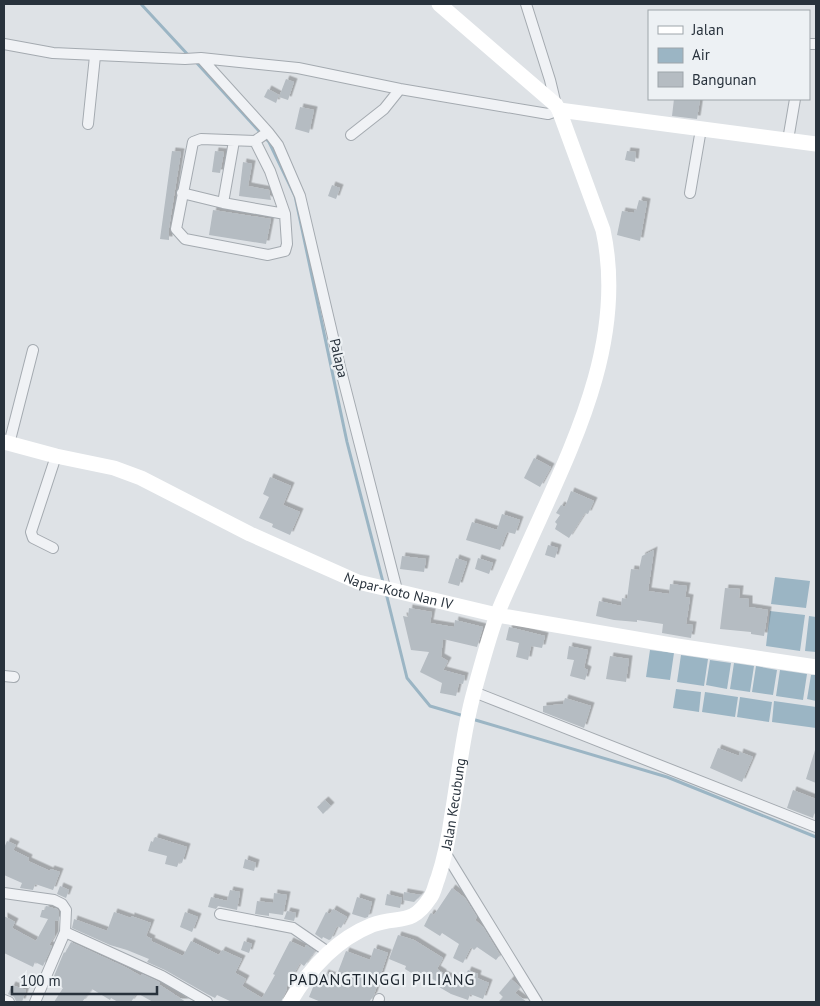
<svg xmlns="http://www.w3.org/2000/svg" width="820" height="1006" viewBox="0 0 820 1006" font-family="'PT Sans',sans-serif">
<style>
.water{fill:#9bb5c4}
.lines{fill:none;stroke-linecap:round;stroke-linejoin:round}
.stream{stroke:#9bb5c4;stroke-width:3}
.building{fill:#b5bcc2;filter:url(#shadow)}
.street-casing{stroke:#a4aab0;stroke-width:12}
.street{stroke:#f0f2f5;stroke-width:10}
.secondary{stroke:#fff;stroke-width:15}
.labels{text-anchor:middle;stroke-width:4.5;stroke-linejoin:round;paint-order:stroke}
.street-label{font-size:14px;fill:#28323c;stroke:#edf1f4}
.quarter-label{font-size:16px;letter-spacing:1px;fill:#1a232c;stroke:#edf1f4}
</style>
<defs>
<filter id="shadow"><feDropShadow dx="3.5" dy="-3.5" stdDeviation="0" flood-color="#0004"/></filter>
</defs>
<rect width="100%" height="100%" fill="#dee2e6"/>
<path class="water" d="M775 577 810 581 806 608 771 604Z
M770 611 805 615 800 651 766 646Z
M809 616 816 617V652L805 651Z
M650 650 674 653 670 680 646 677Z
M681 655 708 659 704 686 677 682Z
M710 660 731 663 727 689 706 685Z
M734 663 754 666 750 692 730 689Z
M756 666 777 670 773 695 752 692Z
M780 670 807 674 803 700 776 696Z
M811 675H816V701L807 699Z
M676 689 701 692 699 712 673 708Z
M705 692 738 697 735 717 702 712Z
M740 697 772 702 769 722 737 717Z
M774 701 816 707V728L772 722Z"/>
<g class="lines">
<path class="stream" d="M141 4 190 57
M195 61 269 142 295 196 347 442 383 582
M386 593 407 678 430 706 464 716
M472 719 667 777 816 837"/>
</g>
<path class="building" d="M286 79 294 82 288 100 279 97Z
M268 89 279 95 276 103 264 97Z
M674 99H700L697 119 672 116Z
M300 107 314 110 309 133 295 129Z
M172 151 181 152 169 228V240L160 239Z
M215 151 224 152 220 173 212 172Z
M627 151 636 152 635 162 625 160Z
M243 162 252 164 248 186 269 190 271 200 239 196Z
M332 185 340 188 336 199 328 196Z
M639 200 647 202 640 241 617 235 622 211 634 213V210L636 211Z
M213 210 271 219 266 244 209 235Z
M534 458 551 467 540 487 524 478Z
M270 477 291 486 283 505 300 512 290 535 272 527 273 524 259 518 269 497 263 494Z
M571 491 594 501 588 514 585 513 569 538 555 529 557 524 555 522 560 515 556 513 561 505 565 507Z
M502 514 520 520 515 534 507 532 500 550 466 540 472 522 497 530Z
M548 545 558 548 555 558 545 555Z
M654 550 648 591 669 594 670 584 687 586 685 597 690 598 686 624 693 625 691 638 662 633 663 624 637 620V622L614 620 596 616 599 601 621 606 622 598 627 599 631 569 639 570 642 556Z
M402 556 426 559 424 572 400 569Z
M456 558 467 562 459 586 448 583Z
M478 558 493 563 489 574 475 569Z
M725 588 740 589 739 598 749 599V607L768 610 764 636 751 634V632L720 629Z
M409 608 432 612 430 623 454 627 455 620 483 627 477 647 443 639 441 657 448 661 443 670 465 676 463 684 459 683 456 696 440 693 442 683 420 672 429 652 411 650 403 616 408 617Z
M509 627 545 636 542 648 531 646 528 660 516 657 519 643 506 640Z
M569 646 588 650 584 668 588 670 585 680 570 676 574 660 567 659Z
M610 656 629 659 626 682 606 679Z
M565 698 591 706 584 728 543 712V706L563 704Z
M718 748 739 756 740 752 753 757 742 782 710 768Z
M815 750H816V783L806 779Z
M793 790 816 799V807L813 818 787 808Z
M325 800 331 806 323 814 317 807Z
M155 837 187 847 182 863 179 862 177 867 165 864 167 856 148 851 151 841 153 842Z
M7 841 16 845 13 850 29 858 28 861 50 871 51 869 60 872 53 890 35 884 33 890 20 888 22 883 4 875V848Z
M245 859 256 863 254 871 243 868Z
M60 886 69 890 66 898 57 894Z
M452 888 465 898 477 917 475 920 483 927 500 955 496 960 477 947 474 950 471 947 463 963 453 958 459 944 442 933 440 936 424 926 430 914 431 913 434 915Z
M230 890 240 892 237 910 218 906 216 909 208 907 211 897 227 901Z
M404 892 421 895 414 902 403 900Z
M274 893 287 895 283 915 269 913V916L255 914 257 901 273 903Z
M387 894 402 898 400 908 385 905Z
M357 897 372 902 368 917 365 918 352 914Z
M46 906 57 909 59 912V921L55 920V935L49 945 52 946 43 966 35 962 33 967 4 953V916L15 922 12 928 36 941 48 919 40 917 42 910H45Z
M333 909 347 917 341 928 337 926 331 939 329 940 323 937 322 939 315 934 326 912 330 914Z
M287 911 296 913 294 921 284 919Z
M114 912 131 918V916L151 923 146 936 152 939 151 941 183 956 191 941 219 955 222 950 242 959 235 973 246 979 242 986 262 998 275 975 273 974 290 941 305 948 306 945 315 951 304 966 300 963 286 988 287 989 281 1002H232L217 995 215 998 207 994 165 970 147 962 149 959 127 950 110 945 72 928 74 919 107 931Z
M185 912 198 917 192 932 180 927Z
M398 935 414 940 443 958 437 969 443 973V974L462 983 468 970 478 974 477 978 489 983 483 999 470 994 468 1000 451 994 439 987 440 983 417 971 415 975 405 969 406 966 389 959Z
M244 941 252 944 249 953 241 950Z
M71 942 127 968 141 976 142 974 159 982 160 983V985L186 1002H153L137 993 131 1002H118L111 998 110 1000 92 989 82 1002H54L63 988 52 981 64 952 65 953Z
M374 948 388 953 374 995 369 1002H321L309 997 316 980 322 982 325 973 336 977 346 951 370 960Z
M511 979 520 987 515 993 527 1002H498L503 997 499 993Z
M12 985 26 990 22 1002 16 1001 14 997 8 994Z"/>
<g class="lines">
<g class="street-casing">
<path id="street" d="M526 4 550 80 556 105
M4 44 53 53 185 59 201 58 298 68 400 89 548 114 559 110
M809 44H816
M201 58 268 132 278 145 300 196 340 367 397 590
M88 124 95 56
M268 132 255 141 201 139 193 142 176 229 185 239 268 255 285 251 287 244 285 214
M351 135 384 109 400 89
M788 140 795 99
M182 193 223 203 285 214 270 171 255 141
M690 193 701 129
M223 203 234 141
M9 444 33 350
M53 548 33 538 31 532 56 456
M4 676 14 677
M474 692 816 827
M446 854 537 1002
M4 893 54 900 62 904 66 910 65 932 35 1002
M220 914 293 928 328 952
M65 932 162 976 207 1002
M4 1000 9 1002
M378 1002 379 999"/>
</g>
<use href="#street" class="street"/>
<g class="secondary">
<path d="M559 110 816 144"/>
<path id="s1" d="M4 442 56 456 114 468 141 478 250 534 358 582 497 615 677 646 816 667"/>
<path id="s2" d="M290 1002C310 968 335 940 372 925 399 915 411 927 430 898 434 893 435 885 438 878 445 857 449 836 452 814 459 773 463 731 474 692 481 666 488 640 497 615 503 599 511 583 518 567 564 461 629 349 603 230L559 110 556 105 439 4"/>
</g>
</g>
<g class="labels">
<g class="street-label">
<text transform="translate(339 358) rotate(77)" y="5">Palapa</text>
<text dy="5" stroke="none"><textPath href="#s1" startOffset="424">Napar-Koto Nan IV</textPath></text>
<text dy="5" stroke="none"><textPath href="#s2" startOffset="279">Jalan Kecubung</textPath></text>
</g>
<g class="quarter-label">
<text x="382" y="985">PADANGTINGGI PILIANG</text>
</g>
</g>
<rect width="820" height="1006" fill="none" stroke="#28323c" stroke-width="10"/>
<rect x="648" y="10" width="162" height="90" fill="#edf1f4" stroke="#9ea5aa"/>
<rect x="658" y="26" width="25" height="8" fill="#ffffff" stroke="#9ea5aa"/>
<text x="692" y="35" font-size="15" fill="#28323c">Jalan</text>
<rect x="658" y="48" width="25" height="15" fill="#9bb5c4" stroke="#9ea5aa"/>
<text x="692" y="60" font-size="15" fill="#28323c">Air</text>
<rect x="658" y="72" width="25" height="15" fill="#b5bcc2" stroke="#9ea5aa"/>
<text x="692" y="85" font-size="15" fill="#28323c">Bangunan</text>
<path d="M12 986v8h145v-8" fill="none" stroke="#28323c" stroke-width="2.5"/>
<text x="20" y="986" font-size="15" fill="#28323c" stroke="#edf1f4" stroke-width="4" paint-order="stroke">100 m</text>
</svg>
